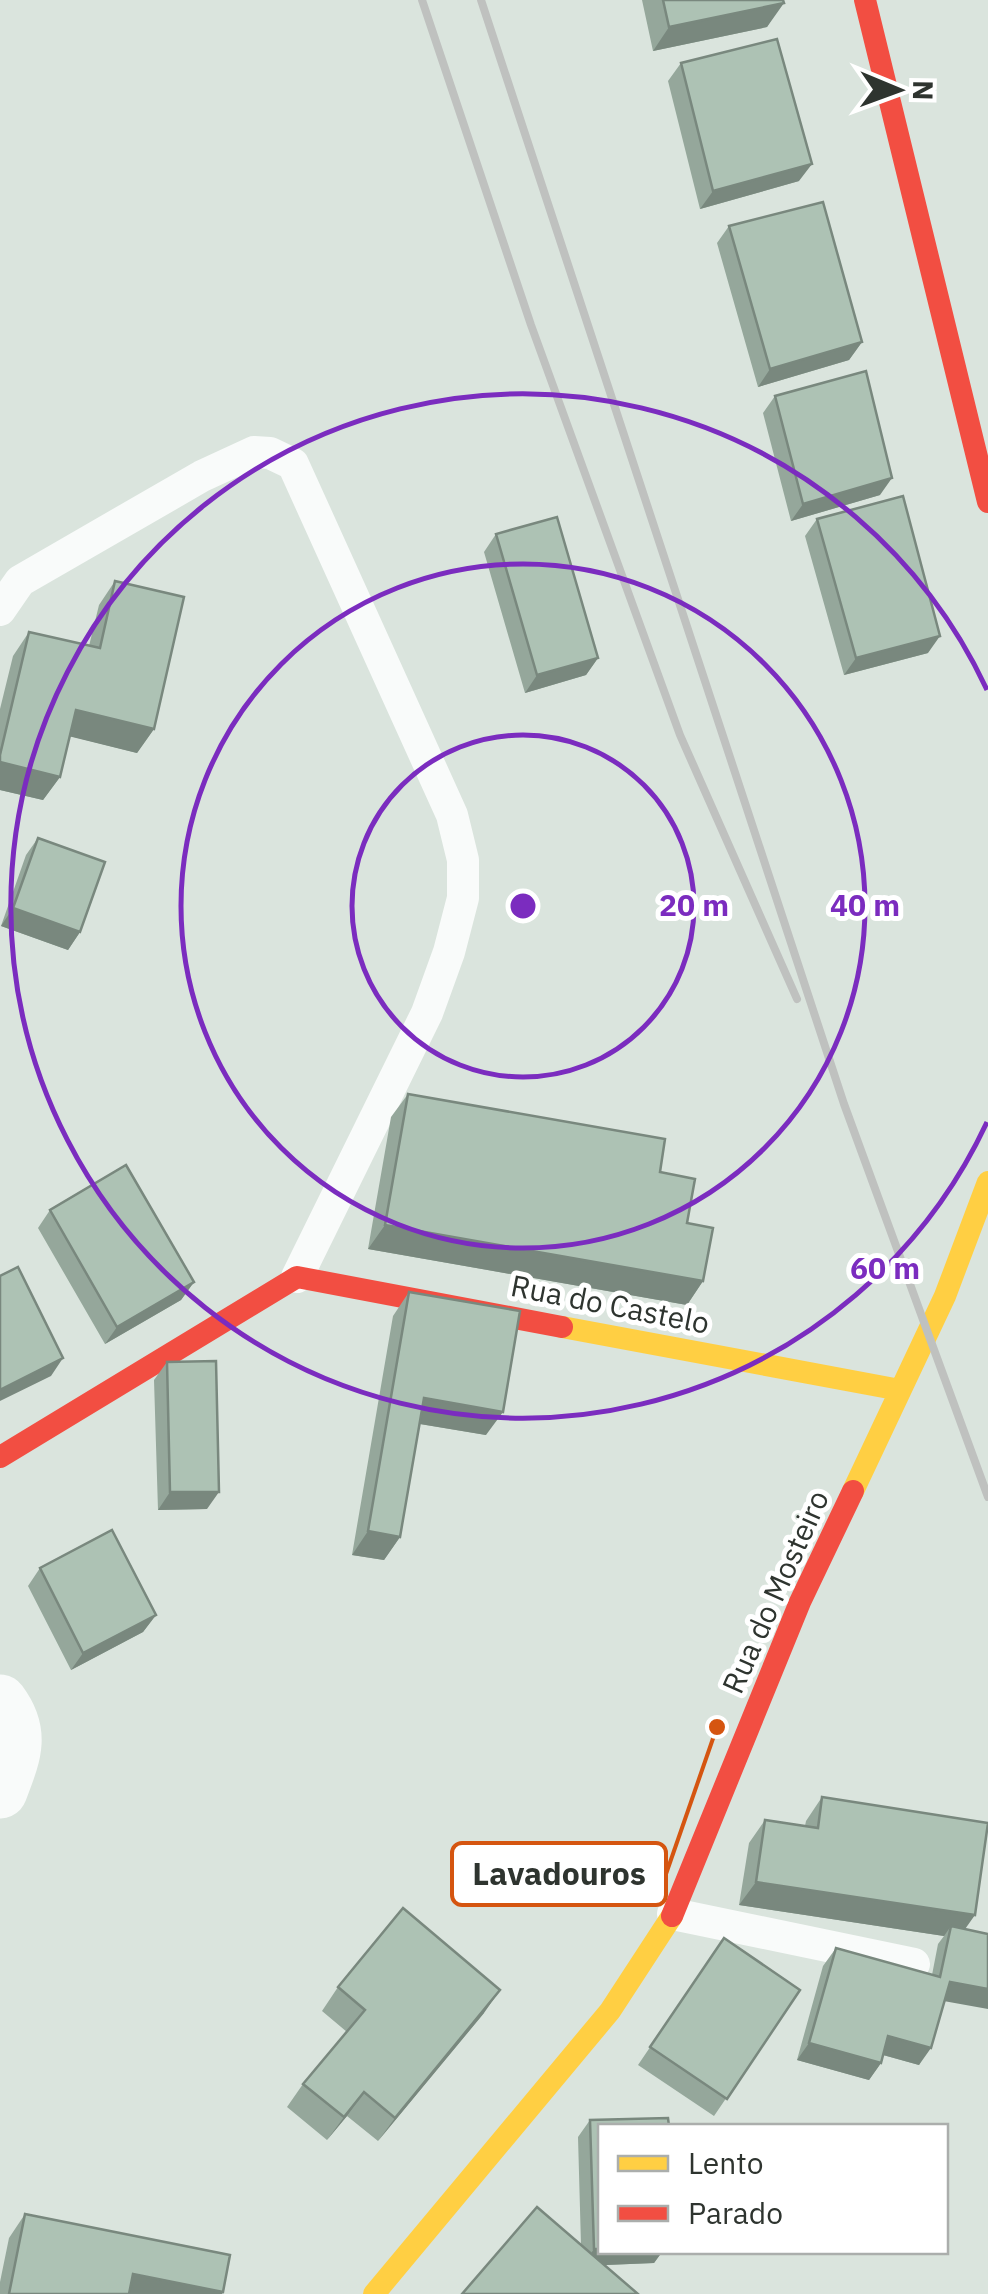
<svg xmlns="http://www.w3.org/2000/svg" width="988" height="2294" viewBox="0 0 988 2294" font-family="'IBM Plex Sans',sans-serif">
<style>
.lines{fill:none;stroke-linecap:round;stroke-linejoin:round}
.lane{stroke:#f9fbfa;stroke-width:32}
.street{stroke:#f9fbfa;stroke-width:55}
.slow{stroke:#ffcf43;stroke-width:22}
.jam{stroke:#f24e42;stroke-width:22}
.rail{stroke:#bfc1bf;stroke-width:8}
.wall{fill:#95a79b}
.shaded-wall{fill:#79887e}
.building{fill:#adc2b4;stroke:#79887e;stroke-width:2.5}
.ring{fill:none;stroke:#7b2cbf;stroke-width:5}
.labels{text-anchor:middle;stroke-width:10;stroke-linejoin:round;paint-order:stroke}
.street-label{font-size:30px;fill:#2e342f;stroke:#fff}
.centre{fill:#7b2cbf;stroke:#fff;stroke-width:5}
.ring-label{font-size:30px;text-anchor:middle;font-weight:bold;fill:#7b2cbf;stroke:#fff;stroke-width:10;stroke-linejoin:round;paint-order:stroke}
.leader{fill:none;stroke:#d55510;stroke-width:4}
.callout-dot{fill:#d55510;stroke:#fff;stroke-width:4}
.callout{fill:#fff;stroke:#d55510;stroke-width:4}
.callout-label{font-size:32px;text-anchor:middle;font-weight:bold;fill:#2e342f}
</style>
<rect width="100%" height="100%" fill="#dae4dd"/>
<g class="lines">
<path class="lane" d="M0 610 20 581 202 476 254 452 270 453 293 464 452 815 463 860V898L449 952 427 1013 297 1277
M673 1914 914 1964"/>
<path class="street" d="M0 1702C24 1734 13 1756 0 1791"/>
<path class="slow" d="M562 1327 900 1390
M853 1491 945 1296 988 1182
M374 2294 610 2011 672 1916"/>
<path class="jam" d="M865 0 988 502
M0 1457 297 1277 562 1327
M672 1916 800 1602 853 1491"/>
<path class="rail" d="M422 0 531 325 680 735 797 999
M481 0 844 1104 988 1497"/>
</g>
<path class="wall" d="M642 0H783L767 27 653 51Z
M681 63 799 181 700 209 668 81Z
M729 226 862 342 849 360 758 387 717 243Z
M775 396 880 495 791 521 763 413Z
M817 519 928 653 844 675 805 536Z
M496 534 598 658 586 675 525 693 484 552Z
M115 581 154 729 137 753 70 736 60 777 43 800 0 790V709L13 656 29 632 89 646 99 605Z
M38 838 80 932 68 950 1 926 26 855Z
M408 1094 660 1172 687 1223 703 1281 687 1305 368 1249 391 1117Z
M50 1210 194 1282 181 1300 105 1344 38 1228Z
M409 1292 486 1435 420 1424 400 1537 384 1560 352 1555 393 1316Z
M167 1362 207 1509 158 1510 154 1380Z
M40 1568 156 1615 143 1632 71 1670 28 1586Z
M822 1797 965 1929 945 2001 919 2065 883 2055 881 2063 869 2080 797 2060 823 1966 836 1948 932 1975 938 1944 944 1936 739 1905 749 1843 765 1820 805 1826 806 1821Z
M724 1938 800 1990 714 2116 638 2065Z
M338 1987 484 2013 378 2141 347 2116 327 2140 287 2107 303 2084 347 2032 322 2011Z
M590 2120 600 2252H662L654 2263 605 2265 581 2245 578 2137Z
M25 2214 223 2292 222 2294H0V2282L9 2238Z"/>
<path class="shaded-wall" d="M784 3 767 27 653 51 669 27Z
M812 164 799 181 700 209 713 191Z
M862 342 849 360 758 387 770 369Z
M892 478 880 495 791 521 803 504Z
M940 636 928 653 844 675 856 658Z
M598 658 586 675 525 693 537 675Z
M76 710 154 729 137 753 60 734Z
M0 762 60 777 43 800 0 790Z
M13 908 80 932 68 950 1 926Z
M385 1225 703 1281 687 1305 368 1249Z
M194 1282 181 1300 105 1344 117 1327Z
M63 1358 51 1376 0 1401V1390Z
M424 1398 503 1412 486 1435 408 1422Z
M170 1492H219L207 1509 158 1510Z
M368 1531 400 1537 384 1560 352 1555Z
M156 1615 143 1632 71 1670 83 1653Z
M756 1882 975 1915 958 1939 951 1926 944 1936 739 1905Z
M950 1982 988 1989V2009L938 2000Z
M500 1990 484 2013 378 2141 395 2118Z
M888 2036 931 2048 919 2065 876 2053Z
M809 2043 881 2063 869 2080 797 2060Z
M364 2092 347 2116 327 2140 344 2117Z
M594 2249H600V2252H662L654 2263 582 2266Z
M133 2274 223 2292 222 2294H119Z"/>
<path class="building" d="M663 0H783L784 3 669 27Z
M777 39 812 164 713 191 681 63Z
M823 202 862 342 770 369 729 226Z
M866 371 892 478 803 504 775 396Z
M903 496 940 636 856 658 817 519Z
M557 517 598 658 537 675 496 534Z
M115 581 184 597 154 729 76 710 60 777 0 762V755L29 632 100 648Z
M38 838 105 862 80 932 13 908Z
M408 1094 665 1139 660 1172 695 1179 687 1223 713 1228 703 1281 385 1225Z
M126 1165 194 1282 117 1327 50 1210Z
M18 1267 63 1358 0 1390V1276Z
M409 1292 520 1311 503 1412 424 1398 400 1537 368 1531Z
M216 1361 219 1492H170L167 1362Z
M112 1530 156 1615 83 1653 40 1568Z
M822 1797 988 1823 975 1915 756 1882 765 1820 818 1828Z
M403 1908 500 1990 395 2118 364 2092 344 2117 303 2084 365 2010 338 1987Z
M951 1926 988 1934V1989L950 1982 931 2048 888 2036 881 2063 809 2043 836 1948 940 1977Z
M724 1938 800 1990 727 2099 650 2047Z
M668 2118 669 2126H600V2249H594L590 2120Z
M537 2207 638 2294H462Z
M25 2214 230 2255 223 2292 133 2274 129 2294H9Z"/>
<g class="ring">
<circle cx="523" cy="906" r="171"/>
<circle cx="523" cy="906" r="342"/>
<path d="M987 1122A512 512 0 1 1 987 690"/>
</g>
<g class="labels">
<g class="street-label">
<text transform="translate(610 1305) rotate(11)" y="10">Rua do Castelo</text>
<text transform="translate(776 1592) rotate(-66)" y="10">Rua do Mosteiro</text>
</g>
</g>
<circle cx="523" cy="906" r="15" class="centre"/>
<g class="ring-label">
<text x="694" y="916">20 m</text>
<text x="865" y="916">40 m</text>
<text x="885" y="1279">60 m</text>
</g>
<path class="leader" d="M717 1727L666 1874"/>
<circle class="callout-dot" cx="717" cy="1727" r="10"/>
<rect class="callout" x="452" y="1843" width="214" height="62" rx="10"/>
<g class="callout-label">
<text x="559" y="1885">Lavadouros</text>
</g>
<rect x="598" y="2124" width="350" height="130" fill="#ffffff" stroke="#abaeac" stroke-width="2.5"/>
<rect x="618" y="2156" width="50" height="15" fill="#ffcf43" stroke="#abaeac" stroke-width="2.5"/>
<text x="688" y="2174" font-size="30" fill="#2e342f">Lento</text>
<rect x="618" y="2206" width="50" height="15" fill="#f24e42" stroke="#abaeac" stroke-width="2.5"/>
<text x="688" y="2224" font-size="30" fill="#2e342f">Parado</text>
<g transform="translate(898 90) rotate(91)" stroke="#ffffff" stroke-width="8" paint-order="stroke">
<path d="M0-8L18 38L0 25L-18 38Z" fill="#2e342f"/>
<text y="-15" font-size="28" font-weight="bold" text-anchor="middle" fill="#2e342f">N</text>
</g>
</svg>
